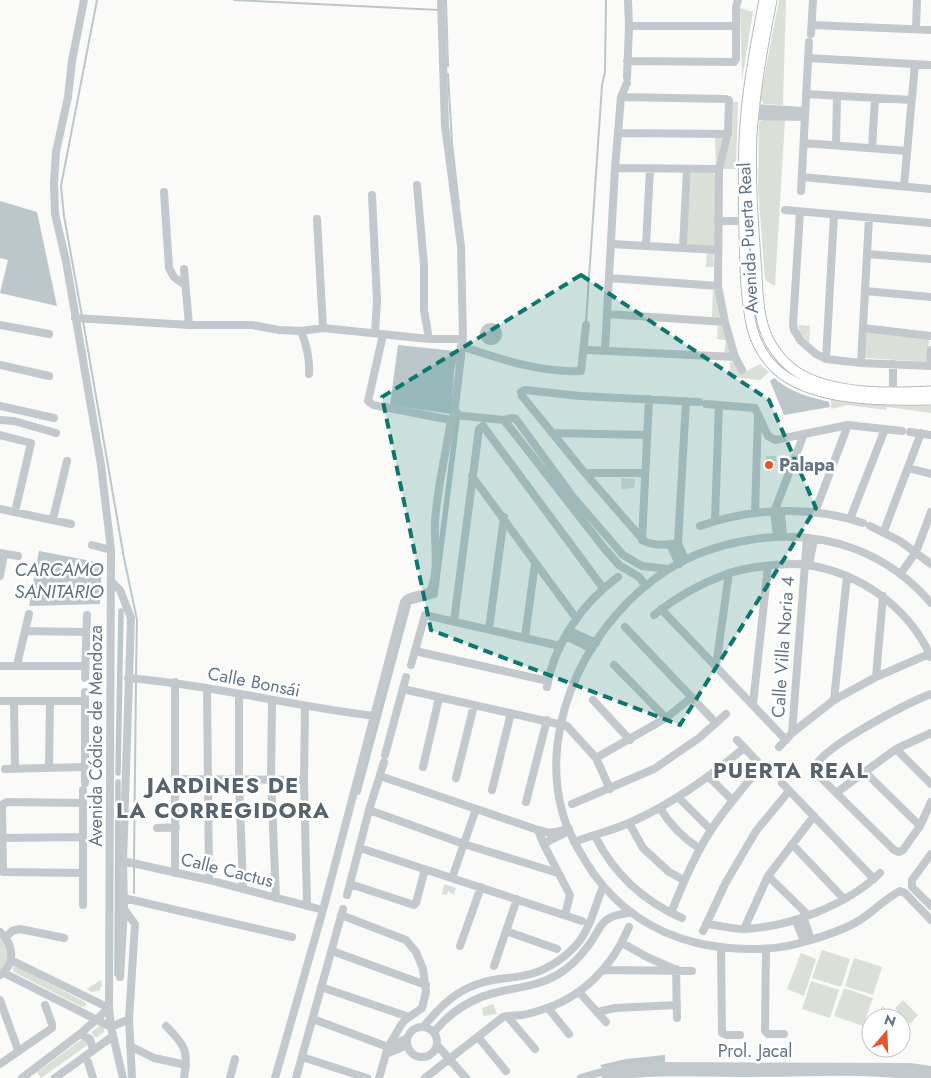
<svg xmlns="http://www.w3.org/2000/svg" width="931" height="1078" viewBox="0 0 931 1078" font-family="Jost,sans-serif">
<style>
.green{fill:#dadfd7}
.water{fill:#bbc7cb}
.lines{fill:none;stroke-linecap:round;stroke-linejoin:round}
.stream{stroke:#bbc7cb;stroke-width:2}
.canal{stroke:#bbc7cb;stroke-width:5.5}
.major-casing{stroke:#b5babe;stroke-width:11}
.minor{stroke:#c3c8cc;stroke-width:8}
.major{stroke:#fff;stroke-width:9}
.marked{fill:#0f766e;fill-opacity:0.2;stroke:#0f766e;stroke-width:4;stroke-dasharray:10 6;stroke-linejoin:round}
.poi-dot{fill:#e4572e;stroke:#fff;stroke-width:2}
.labels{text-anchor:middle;stroke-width:5;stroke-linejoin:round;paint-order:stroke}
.street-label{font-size:18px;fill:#657683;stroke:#fff}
.poi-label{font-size:18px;font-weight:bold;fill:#657683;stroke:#fff;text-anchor:start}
.water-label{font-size:19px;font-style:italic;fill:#60757c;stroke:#fff}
.district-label{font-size:22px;font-weight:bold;letter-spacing:1px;fill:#57646e;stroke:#fff}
</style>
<rect width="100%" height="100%" fill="#fafaf8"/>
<path class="green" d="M779 0H786L783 105 764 104 760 98Z
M740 8 753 12 742 80Z
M733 102H738L736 169H722L732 137Z
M762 120H785L775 286 765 280 758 188 759 122Z
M715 137H722L723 139 716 165Z
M713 172 715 175V244L713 246 688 245 687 242 691 174 692 173Z
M707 253H713L714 267H706Z
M713 290 716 291 720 316 719 318 712 317Z
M718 325 723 327 730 352 729 354H724L726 340 717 339Z
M798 325 810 326 809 343 800 332Z
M867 332 927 338 929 340 927 361 926 362 867 358 865 357Z
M730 362H733L743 373 760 364 769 372 760 380 730 377Z
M831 399 878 405 931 406V413L887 407 886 410 848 405 831 409Z
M766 456H776V461H773V470L766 469Z
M621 478 635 479 634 488 622 489Z
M444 884 456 888 454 895 448 891 447 895 442 894Z
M0 938 4 942 9 955 5 964 0 970Z
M822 950 850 959 841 987 812 978Z
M801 953 816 959 804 996 787 989Z
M854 958 882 967 873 995 845 986Z
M16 966 83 1001 86 1003V1006L82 1007 16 973 13 971V967Z
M101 980 102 985 99 991 91 992 87 989Z
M811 981 839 990 830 1018 802 1009Z
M844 988 873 998 863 1026 834 1016Z
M903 1000 918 1015 910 1024 895 1008Z
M493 1004 497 1014 483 1016 482 1008Z
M883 1006 889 1012 884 1018H872Z
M100 1026 104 1027V1032L96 1038 91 1032Z
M85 1039 89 1044 41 1078 37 1072 81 1040Z"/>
<path class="water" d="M0 201 37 212 57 306 0 293 8 260 0 258Z
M480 334a11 11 0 1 1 22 0a11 11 0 1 1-22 0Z
M398 345 455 351 460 347 454 371 451 414 390 405Z
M774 378C790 392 809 397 829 402L830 407 784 415 770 381Z
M39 551 102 563 100 604 29 606Z
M665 1055V1062L627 1064 602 1068 600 1065 626 1059Z"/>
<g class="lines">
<path class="stream" d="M234 0 439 10
M446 0 448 66
M448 74 452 143 459 205
M82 316 64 216 61 186 97 0
M83 321 124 558 137 620 136 676
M586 322 602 85 605 72 606 0
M134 861 136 681
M134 893V866"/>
<path class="canal" d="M118 773 121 611
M358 792 409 602 435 595 458 412
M117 974 118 782"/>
<g class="major-casing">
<path id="major" d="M764 0C758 31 752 62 748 94 742 140 743 187 744 234 745 265 745 298 752 328 756 343 764 357 775 368 810 402 885 401 931 400
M772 0C763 44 755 90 752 135 750 177 753 218 756 260 758 283 757 309 765 331 770 346 782 361 794 370 829 395 890 393 931 391"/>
</g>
<path class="minor" d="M84 0 72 61 68 97 56 152 54 184 55 214 66 261 101 465 111 550 109 1008 111 1027 123 1078
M812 25 931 30
M629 26H736
M916 29 917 0
M811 34 813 0
M808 58 931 65
M627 61 734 62 736 59V7L738 0
M627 77 629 26 628 0
M806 94 912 100
M621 97 726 99 729 100 728 134 719 169 718 286 725 322 735 357 742 370
M754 108 805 111
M754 116 805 117
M618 133 728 134
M804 143 907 151
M836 145 837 96
M872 148 875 98
M615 168 719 169
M802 177 931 189
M417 185 424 265V310L429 339
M904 186 915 64
M801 191 809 42
M164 192 169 268 174 277 185 285
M372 195 377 301 375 333
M785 210 931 223
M800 212 793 325 794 330 801 341 816 354 826 359 861 363 931 366
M317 219 323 328
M718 221H744
M611 244 718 250
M646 246 650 169
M683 248 687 169
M867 254 931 259
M184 269 189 325
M609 278 718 286
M865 291 931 297
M607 314 725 322
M75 318 189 325H252L279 330 301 331 323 328 429 339H463
M0 325 49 334
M863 328 931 336
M301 331C307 346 310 358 309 374
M383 335 368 401 373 405 451 420
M461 346C500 359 540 373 581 371L586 325
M588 350 735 357
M605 350 615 168 621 97 627 83
M826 359 834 215
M861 363 869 218
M893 364V391
M0 365 49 376
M930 366 931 350
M706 404 755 408 768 436 775 440 848 425 902 431
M0 406 54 418
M454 415 504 420 512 418 516 419 573 497 623 555 642 566 668 569
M0 420 14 421 56 433
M504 420 604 548 619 565 639 577 646 586
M910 432 931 435
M552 433 647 435
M0 435 31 443 15 512
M908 468 931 474
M585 473H645
M472 476 576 618
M0 509 71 524
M781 512 783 537
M815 512 848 425
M755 513 758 415
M53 519 67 461
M850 519 885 429
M715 521 719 405
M700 526C751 508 811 505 863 523
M870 526 900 541 931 564
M884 531 921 433
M777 536 774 512 804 434
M642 540 649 399
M678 543C668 545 654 546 644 541L585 473 522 396 521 392 525 390 580 396 699 402
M670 544 679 564
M92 545 111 550
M0 553 18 556
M685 560 678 543 686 401
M809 565 814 539
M901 573 916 552 931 512
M0 576 4 554
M111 581 120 590 131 618 123 861 124 909 135 924 129 1019 132 1078
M931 603C888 553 828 531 763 538 730 542 697 551 669 569 592 617 538 721 562 811 568 834 581 854 593 873 619 909 655 933 697 943 728 950 771 952 800 943 821 937 842 931 860 920 874 911 886 898 900 891L905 893 931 920
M661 609 786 740
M654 615C675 598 702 583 727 574 746 567 788 562 807 565 861 573 909 608 931 657
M454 621 479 429 483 426 603 588
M625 627 716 723
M489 629 504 517
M25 631 86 632
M569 631 596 643
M566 636 592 649
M525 637 535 563
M415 651 548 681
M17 665 29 614
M411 665 425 615 560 646
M614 665 666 718
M0 666H85
M716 666 729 573
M876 677 883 596
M85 678 87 615
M128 678C211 685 291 706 374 716
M175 682V873
M547 687C554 644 583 602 618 577
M207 688 209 880
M403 689 567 726 596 758 610 789
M239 694V779L243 888
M931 694C909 702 822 747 815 767L817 774 894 850 899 852 903 850 920 826 931 802
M593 700 630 740
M834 700 847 576
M0 701H85
M14 701 15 768
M272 701 271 779 276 898
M753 704 768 566
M305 707 304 780 307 906
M792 733 807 538
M737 740 769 774
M779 747 792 733 834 700 876 677 929 654
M896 749 931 784
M385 755 406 677
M596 758 666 718 692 697
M49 767 50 701
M423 767 439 698
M5 769 84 767
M865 772 920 826
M380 776 538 830 544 845 570 895 565 915
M709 777 732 800
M456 778 474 705
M176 779 304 780
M85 783V692
M782 783 874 879
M83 790V905
M492 790 511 713
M836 793 896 749 931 733
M679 798 711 830
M526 802 547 720
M83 803 7 802 3 804 2 808 3 872 83 873
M572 804 654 769 699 738 726 714
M660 808C670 825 683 838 700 849
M369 810 464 844 558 873
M629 823 643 848 669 872 684 880
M157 828 176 827
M538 830 550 833 569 829
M595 836C614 874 643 901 682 918
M2 838 83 837
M574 842C592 835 611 831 629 823 672 804 708 778 744 748
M792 844 844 899
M544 845 550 840 563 834
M360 848 582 921
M931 854 912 880V887L931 906
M123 861 209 880 323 910
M768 876 807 914
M452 878 476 809
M350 884 414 905 416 903 425 869
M347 895 369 810 384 762
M124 898 292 937
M671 913C682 885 694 856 711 830 726 807 744 787 761 766
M341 915 406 940 416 952 423 969 426 992 422 1008 405 1020 401 1025 388 1047 379 1078
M803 916 811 940
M796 921 804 941
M706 924C718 925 732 929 744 929 790 927 847 905 880 873
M744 929 768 876 814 816
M506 931 557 949
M703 931 725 884 756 831 789 791
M0 932C14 945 16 963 0 975
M6 937 12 931 20 929 64 938
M622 943 647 957 672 968
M460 946 481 887
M721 948 722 1033 726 1035H740
M766 949 765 1031 768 1034H784
M332 951 426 985
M11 960 109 1008
M494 966 517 899
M676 969 677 1018
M604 970 692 971
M4 973 111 1027
M120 977 124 909
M321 987 409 1017
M579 992 606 1022
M0 1000 18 1050
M548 1008 569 1034
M598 1012 615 1008 677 1005
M507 1016 535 1049
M313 1019 388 1047 407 1038
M166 1026C185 1045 189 1051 184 1078
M424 1026C440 1007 456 990 481 983 498 977 517 979 534 973 550 968 567 956 578 943 591 927 595 905 603 887
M407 1042a15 15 0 1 1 30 0a15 15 0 1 1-30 0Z
M111 1027 129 1019
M434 1032C451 1011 472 998 498 992 519 987 538 986 557 975 569 968 580 957 588 946 596 937 600 921 612 917 618 914 625 914 631 912
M80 1034 90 1039 93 1050
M478 1037 506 1071
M437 1045 466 1078
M130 1046 154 1058 186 1065
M386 1054 407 1045
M302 1057 367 1078
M88 1062 93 1078
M0 1064 52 1028V1024L45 1005
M22 1078 80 1034 109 1008
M55 1078 113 1036
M230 1078 235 1059
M275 1078 323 910 404 602C410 592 428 598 432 587 439 566 434 543 435 522 437 488 446 453 451 420L454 415 463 339 461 246 445 126 441 0
M296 1078 343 909
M425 1078 503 1017C509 1015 516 1016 522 1015 529 1014 535 1012 541 1010 582 998 613 966 629 927
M581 1078C602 1071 622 1067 644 1066L910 1067 931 1070
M606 1078C651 1069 699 1073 743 1073 805 1073 869 1068 930 1078"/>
<use href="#major" class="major"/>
</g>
<path class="marked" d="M581 275 769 400 816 508 680 725 431 630 382 397Z"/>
<circle class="poi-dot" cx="769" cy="465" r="5"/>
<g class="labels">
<g class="street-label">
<text transform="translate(748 238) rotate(-93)" y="6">Avenida Puerta Real</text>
<text transform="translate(783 647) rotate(-86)" y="6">Calle Villa Noria 4</text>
<text transform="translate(254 682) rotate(11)" y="6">Calle Bonsái</text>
<text transform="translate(96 736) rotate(-90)" y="6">Avenida Códice de Mendoza</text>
<text transform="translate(227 870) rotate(14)" y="6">Calle Cactus</text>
<text x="755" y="1057">Prol. Jacal</text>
</g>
<g class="poi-label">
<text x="779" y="471">Palapa</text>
</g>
<g class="water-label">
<text x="59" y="576">CARCAMO<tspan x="59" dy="22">SANITARIO</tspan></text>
</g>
<g class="district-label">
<text x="791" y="778">PUERTA REAL</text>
<text x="223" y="793">JARDINES DE<tspan x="223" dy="25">LA CORREGIDORA</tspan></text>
</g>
</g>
<g transform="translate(886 1033) rotate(19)"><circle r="24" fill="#ffffff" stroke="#c1c8cd"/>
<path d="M0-4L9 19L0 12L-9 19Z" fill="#e4572e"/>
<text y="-8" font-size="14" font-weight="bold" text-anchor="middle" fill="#657683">N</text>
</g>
</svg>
